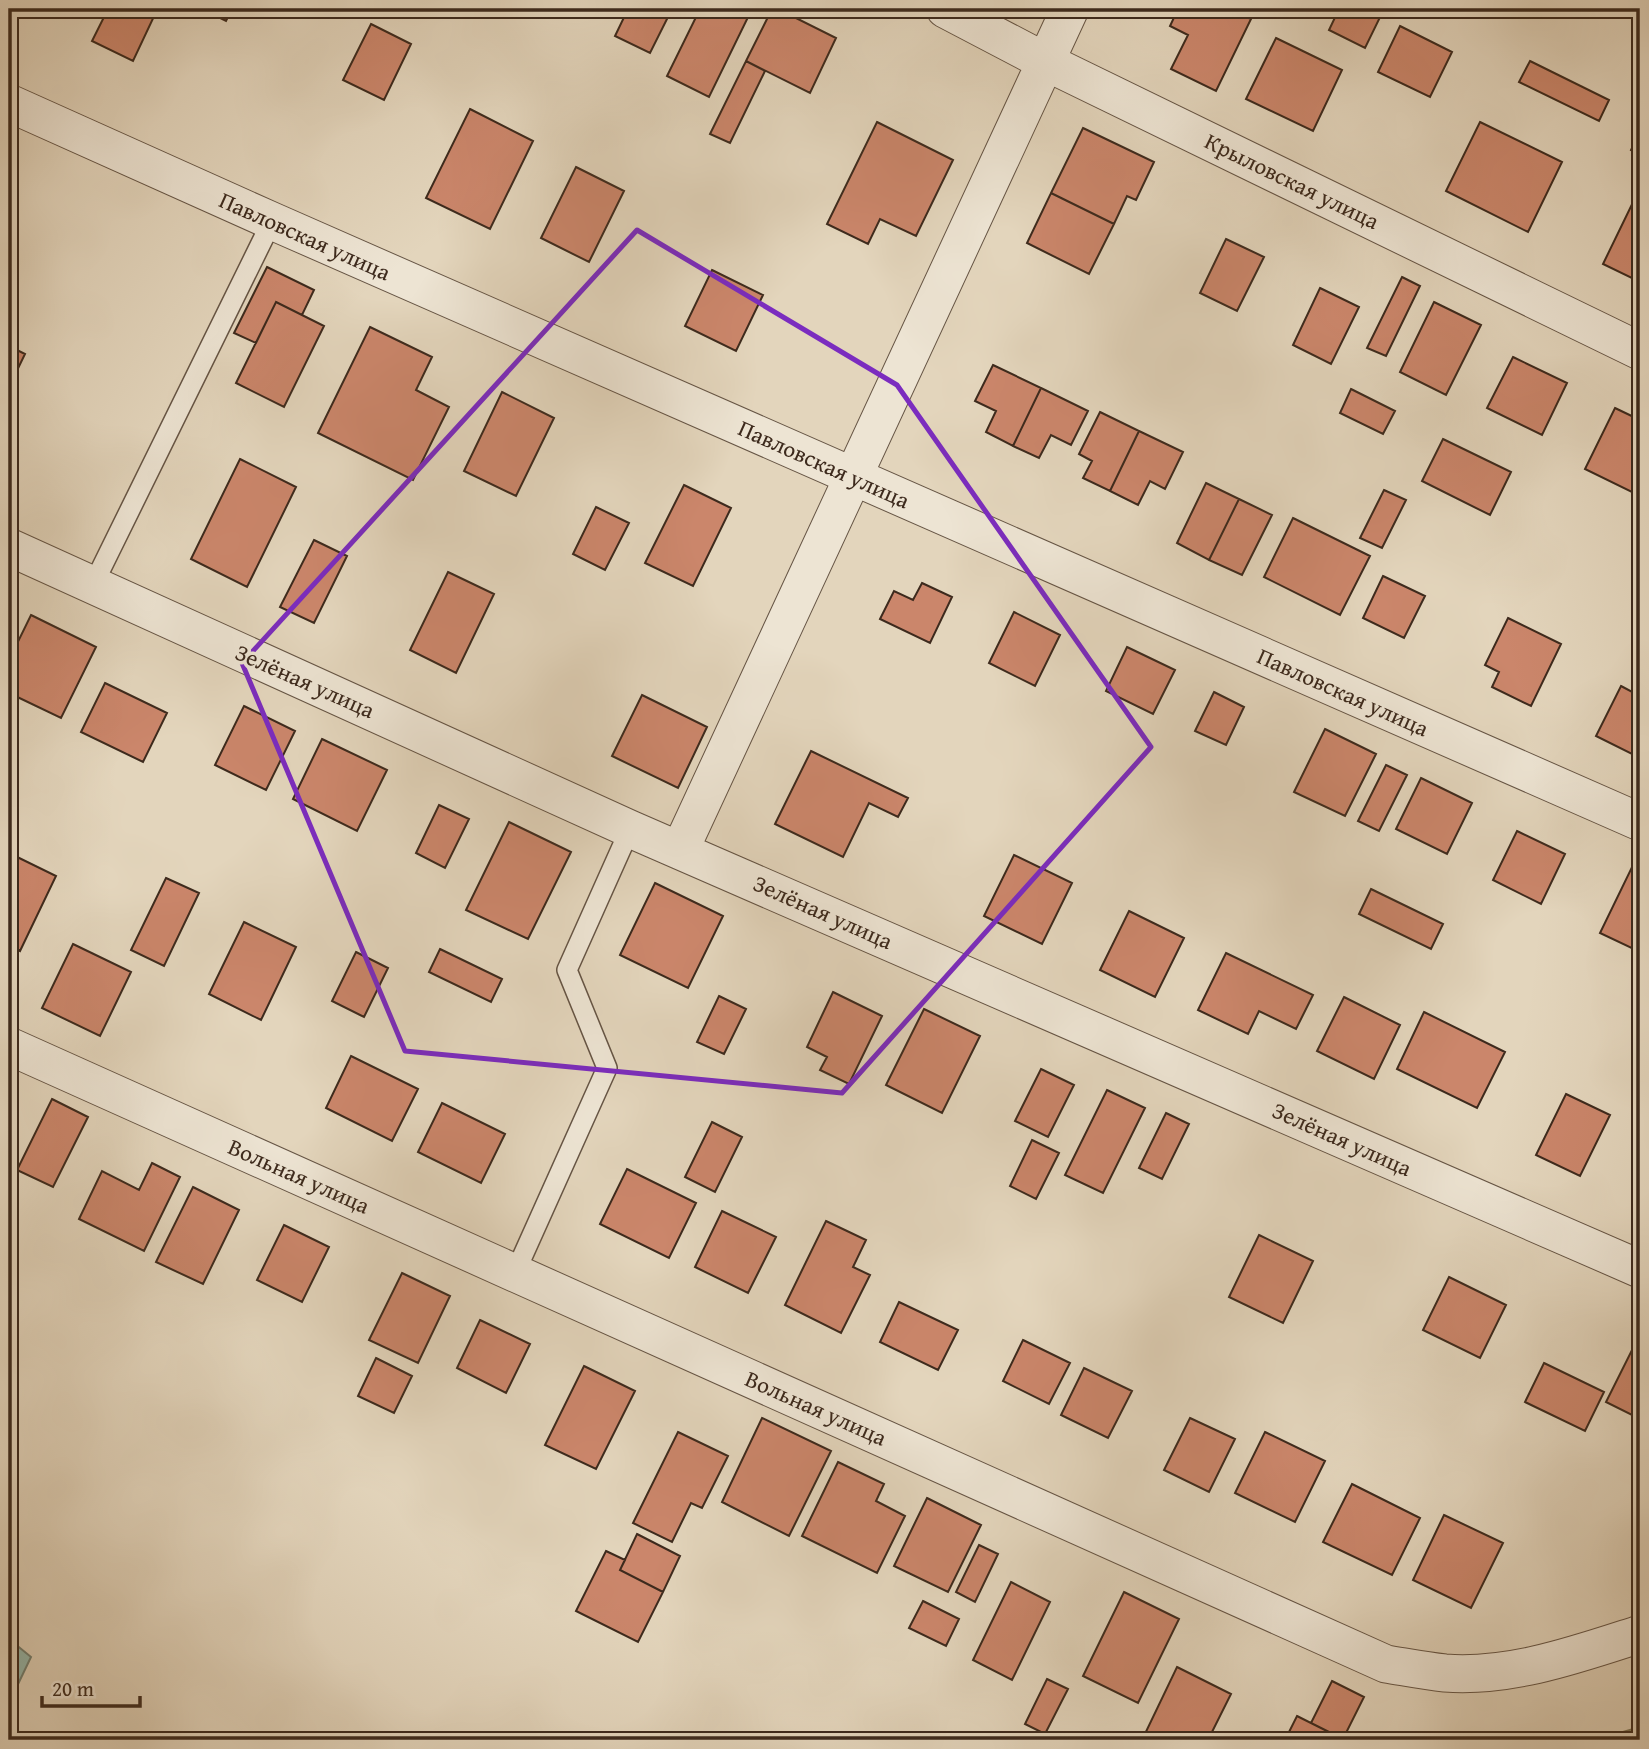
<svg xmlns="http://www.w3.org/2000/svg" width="1649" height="1749" viewBox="0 0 1649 1749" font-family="'Gentium Book Plus',serif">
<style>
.green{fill:#b9bc8d;stroke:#7b7355;stroke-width:2}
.water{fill:#96b9ad;stroke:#728073;stroke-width:2}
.building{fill:#cb866b;stroke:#3d2a1d;stroke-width:2}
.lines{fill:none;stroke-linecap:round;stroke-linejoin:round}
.service-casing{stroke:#665545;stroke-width:22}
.minor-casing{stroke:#665545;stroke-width:39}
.service{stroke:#ede4d3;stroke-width:19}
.minor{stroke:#ede4d3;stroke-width:37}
.marked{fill:none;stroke:#7b2cbf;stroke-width:5;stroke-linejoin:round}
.labels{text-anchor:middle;stroke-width:7;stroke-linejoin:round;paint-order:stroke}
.street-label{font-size:23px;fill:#3d2a1d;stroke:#ede4d3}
</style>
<rect width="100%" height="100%" fill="#e3d5bc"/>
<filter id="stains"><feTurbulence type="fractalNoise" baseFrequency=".00286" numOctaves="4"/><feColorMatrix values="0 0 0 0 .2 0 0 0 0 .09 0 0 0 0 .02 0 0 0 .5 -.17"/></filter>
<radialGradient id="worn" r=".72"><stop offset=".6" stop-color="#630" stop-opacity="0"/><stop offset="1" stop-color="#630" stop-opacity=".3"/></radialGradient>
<path class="green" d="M1640 1727V1740H1593H1595Z"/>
<path class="water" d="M9 1639 31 1657 9 1703Z"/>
<path class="building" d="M108 9 157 10 133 61 92 41Z
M202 9H232L226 21Z
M628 9H672L650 53 615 36Z
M700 9H752L709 97 667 76Z
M772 9H778L836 38 810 93 746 61Z
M1178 9H1229L1251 19 1216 91 1171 69 1188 35 1170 26Z
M1339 9H1384L1365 48 1329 30Z
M371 24 411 44 384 100 343 80Z
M1400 26 1452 52 1430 97 1378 72Z
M1276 38 1342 70 1313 131 1246 99Z
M746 61 765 71 730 143 710 134Z
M1530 61 1609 100 1599 121 1519 82Z
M470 109 533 141 490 229 426 198Z
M877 122 953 160 916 236 880 219 868 244 827 224Z
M1480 122 1562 162 1528 232 1446 191Z
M1083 128 1154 162 1136 200 1127 196 1114 224 1051 193Z
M1640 132V155L1631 150Z
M576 167 624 191 589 262 541 238Z
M1051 193 1114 224 1089 274 1027 243Z
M1637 194 1640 196V282L1603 264Z
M1226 239 1264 257 1237 311 1200 293Z
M267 267 314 290 302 315 276 302 256 343 234 333Z
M712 270 763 295 736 351 685 326Z
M1402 277 1420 286 1386 356 1367 348Z
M1320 288 1359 307 1331 364 1293 345Z
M276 302 324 326 284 407 236 383Z
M1434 302 1481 325 1446 395 1400 372Z
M370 327 432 357 416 390 449 407 413 480 318 433Z
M9 346 25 354 9 387Z
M1513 357 1567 383 1542 435 1487 408Z
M993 365 1041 388 1013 446 986 432 996 411 975 401Z
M1041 388 1088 411 1071 445 1051 435 1039 458 1013 446Z
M1351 389 1395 411 1383 434 1340 413Z
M502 392 554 418 516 496 464 471Z
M1615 408 1640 420V496L1585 469Z
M1100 412 1139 431 1110 491 1083 478 1092 461 1079 454Z
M1139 431 1183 452 1165 489 1150 481 1138 505 1110 491Z
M1443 439 1511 472 1490 515 1422 481Z
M240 459 296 487 247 587 191 559Z
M1206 483 1239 499 1209 560 1177 543Z
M684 485 731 508 693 586 645 563Z
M1384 490 1406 500 1382 548 1360 538Z
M1239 499 1272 515 1242 575 1209 560Z
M596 507 629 523 605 570 573 554Z
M1293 518 1370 556 1340 615 1264 577Z
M314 540 347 556 314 623 280 607Z
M448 572 494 594 456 673 410 650Z
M1383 576 1425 596 1404 638 1363 618Z
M922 583 952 597 930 643 880 619 894 591 913 600Z
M1014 612 1060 635 1035 686 989 663Z
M31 615 96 647 61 718 9 693V660Z
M1508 618 1561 644 1531 706 1492 687 1499 672 1485 665Z
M1127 647 1175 670 1153 714 1106 691Z
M105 683 167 713 143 762 81 732Z
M1621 686 1640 696V758L1596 736Z
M1214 692 1244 707 1226 745 1195 731Z
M642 695 707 727 678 788 612 756Z
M244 706 295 731 266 790 215 765Z
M1325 729 1376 754 1345 816 1294 792Z
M322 739 387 770 357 831 293 799Z
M811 751 908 798 898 817 869 803 843 857 775 824Z
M1386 765 1407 775 1379 831 1358 821Z
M1421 778 1472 803 1447 854 1396 829Z
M439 805 469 819 445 868 416 853Z
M509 822 571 852 528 939 466 910Z
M1517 831 1565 854 1541 904 1493 880Z
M9 853 56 876 20 951 9 945Z
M1014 855 1072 883 1042 944 984 916Z
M1634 863 1640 866V952L1600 933Z
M166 878 199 893 164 966 131 950Z
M655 883 723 916 688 988 620 955Z
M1371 889 1443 924 1431 949 1359 914Z
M1129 911 1184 938 1155 997 1100 970Z
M244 922 296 947 261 1020 209 994Z
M73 944 131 972 100 1036 42 1008Z
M440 949 502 979 491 1002 429 972Z
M356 952 388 968 364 1017 332 1001Z
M1226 953 1313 995 1296 1029 1259 1011 1248 1034 1198 1010Z
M833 992 882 1016 849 1084 820 1070 827 1057 807 1047Z
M719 996 746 1009 724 1054 697 1042Z
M1344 997 1400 1025 1374 1079 1317 1051Z
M924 1009 980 1036 942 1113 886 1085Z
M1424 1012 1505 1052 1477 1108 1397 1069Z
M351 1056 418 1089 392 1141 326 1108Z
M1041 1069 1074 1085 1048 1137 1015 1121Z
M1107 1090 1145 1108 1103 1193 1065 1175Z
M1566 1094 1610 1115 1580 1176 1536 1155Z
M52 1099 88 1117 53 1187 17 1170Z
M442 1103 505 1134 481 1183 418 1152Z
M1166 1113 1189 1124 1162 1179 1139 1168Z
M712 1122 742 1137 715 1192 685 1177Z
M1032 1140 1059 1153 1036 1199 1010 1186Z
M152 1163 180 1177 144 1251 79 1219 102 1171 139 1190Z
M627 1169 696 1203 669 1258 600 1224Z
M193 1187 239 1210 203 1284 156 1262Z
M722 1211 776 1237 748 1293 695 1267Z
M826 1221 866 1240 853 1267 870 1275 841 1333 785 1305Z
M284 1225 329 1247 302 1302 257 1280Z
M1259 1235 1313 1261 1283 1323 1229 1297Z
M402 1273 450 1296 418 1363 369 1340Z
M1449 1277 1506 1305 1480 1358 1423 1330Z
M899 1302 958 1330 938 1370 880 1342Z
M480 1320 530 1344 506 1393 457 1368Z
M1023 1340 1070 1363 1049 1404 1003 1381Z
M1636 1342 1640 1344V1419L1606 1402Z
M376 1358 412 1376 394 1413 358 1396Z
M1544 1363 1604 1392 1585 1431 1525 1402Z
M584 1366 635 1391 596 1469 545 1445Z
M1084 1368 1132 1391 1108 1438 1061 1415Z
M762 1418 831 1451 789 1536 722 1502Z
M1190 1418 1235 1439 1209 1492 1164 1470Z
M678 1432 728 1456 702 1508 691 1503 672 1542 633 1523Z
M1265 1432 1325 1461 1295 1522 1235 1493Z
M838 1462 884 1484 876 1501 905 1516 877 1573 802 1536Z
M1352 1484 1420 1518 1392 1575 1323 1542Z
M927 1498 981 1525 948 1592 894 1566Z
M1444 1515 1503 1543 1471 1608 1413 1580Z
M637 1534 680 1556 663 1592 620 1570Z
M979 1545 998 1554 975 1602 956 1592Z
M606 1551 625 1560 620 1570 663 1592 638 1642 576 1611Z
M1011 1582 1050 1602 1012 1680 973 1660Z
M1124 1592 1179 1619 1138 1703 1083 1676Z
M923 1601 959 1619 946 1646 909 1628Z
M1177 1667 1231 1694 1208 1740H1142Z
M1047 1679 1068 1689 1045 1734 1025 1724Z
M1332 1681 1364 1697 1343 1739 1311 1723Z
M1297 1716 1343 1739V1740H1285Z"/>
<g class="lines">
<g class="service-casing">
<path id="service" d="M93 585 272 221
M515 1273 607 1068 567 970 630 829"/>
</g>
<g class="minor-casing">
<path id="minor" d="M945 9 1046 62 1640 351
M9 103 272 221 1640 822
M9 547 630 829 1640 1269
M680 850 1070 9
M9 1046 1386 1664C1405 1667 1425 1671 1445 1673 1511 1678 1578 1654 1640 1634"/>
</g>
<use href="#service" class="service"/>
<use href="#minor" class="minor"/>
</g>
<path class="marked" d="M637 230 897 385 1151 747 842 1093 405 1051 242 663Z"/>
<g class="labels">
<g class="street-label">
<text transform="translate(1292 181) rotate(26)" y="8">Крыловская улица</text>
<text transform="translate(305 236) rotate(24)" y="8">Павловская улица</text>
<text transform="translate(824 464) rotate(24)" y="8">Павловская улица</text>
<text transform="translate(305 681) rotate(24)" y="8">Зелёная улица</text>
<text transform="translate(1343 692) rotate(24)" y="8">Павловская улица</text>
<text transform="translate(823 912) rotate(24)" y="8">Зелёная улица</text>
<text transform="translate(1342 1139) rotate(24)" y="8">Зелёная улица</text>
<text transform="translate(299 1176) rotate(24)" y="8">Вольная улица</text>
<text transform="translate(816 1408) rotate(24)" y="8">Вольная улица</text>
</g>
</g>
<rect width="1649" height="1749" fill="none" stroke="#e3d5bc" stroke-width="35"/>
<rect x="10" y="10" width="1628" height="1728" fill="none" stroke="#3d2a1d" stroke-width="3.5"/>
<rect x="18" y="18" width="1614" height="1714" fill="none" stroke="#3d2a1d" stroke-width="2"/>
<path d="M42 1696v10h98v-10" fill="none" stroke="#3d2a1d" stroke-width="3.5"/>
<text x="52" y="1696" font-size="21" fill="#3d2a1d" stroke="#ede4d3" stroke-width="5" paint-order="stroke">20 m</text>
<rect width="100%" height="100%" filter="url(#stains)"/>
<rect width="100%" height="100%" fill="url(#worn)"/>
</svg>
